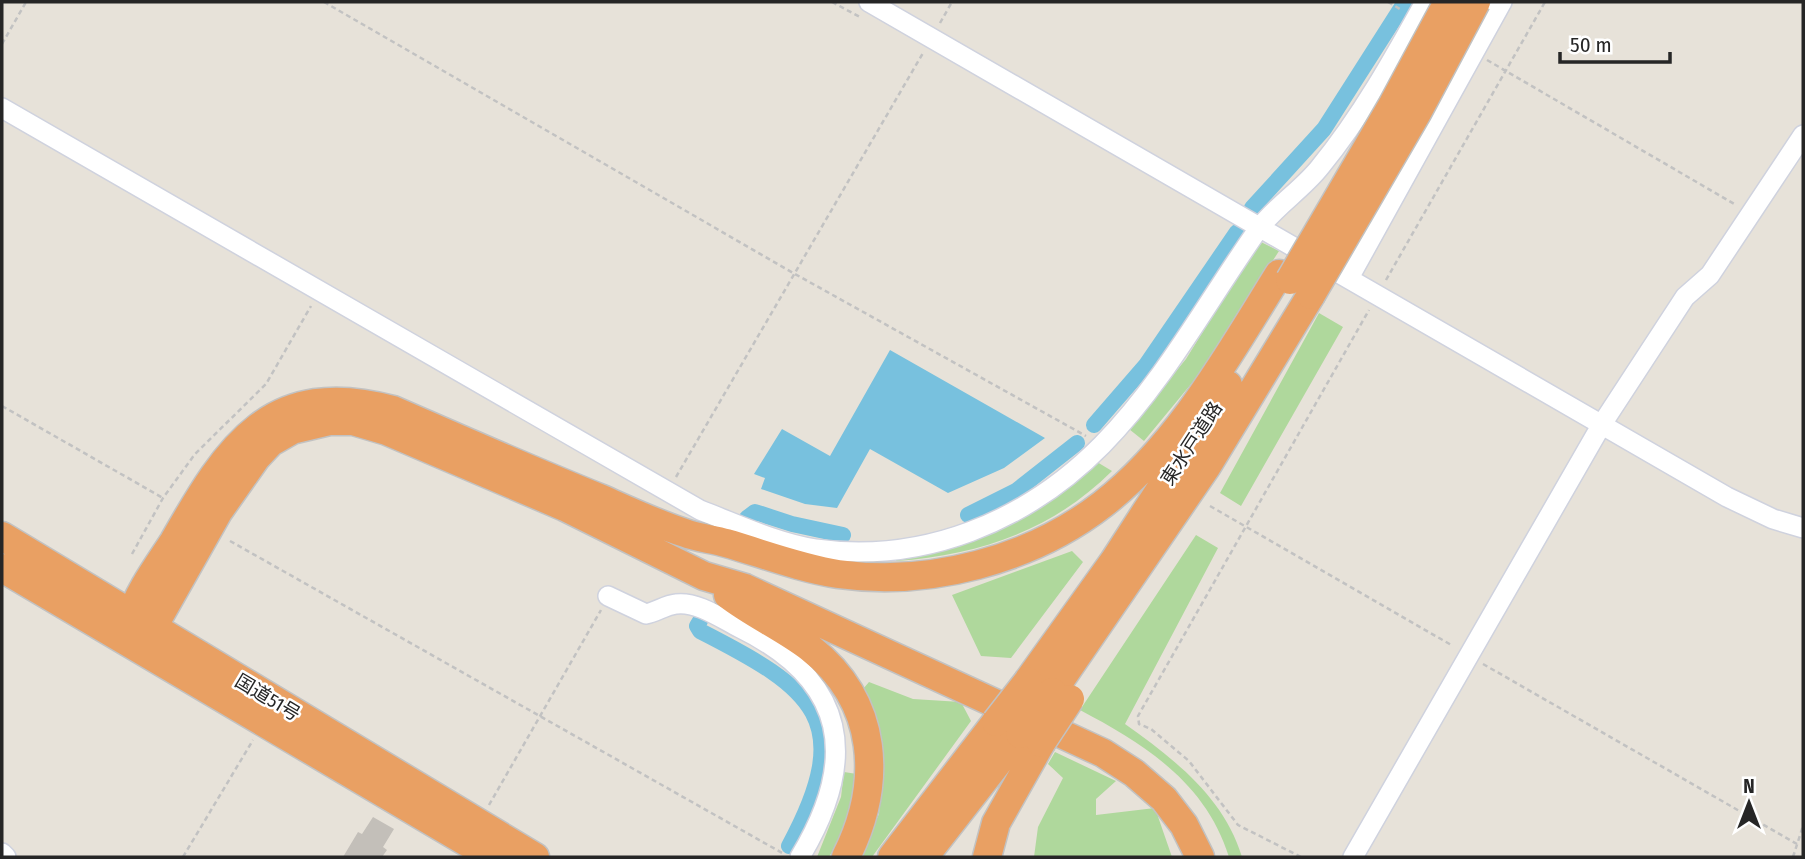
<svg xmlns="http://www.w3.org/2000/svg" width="1805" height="859" viewBox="0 0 1805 859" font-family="'Fira Sans Condensed','Noto Sans JP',sans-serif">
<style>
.green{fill:#afd89c}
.water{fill:#78c1de}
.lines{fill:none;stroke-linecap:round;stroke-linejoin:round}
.canal{stroke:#78c1de;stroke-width:16}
.building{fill:#c3bfb9}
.minor-casing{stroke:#cfd2de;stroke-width:22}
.highway-casing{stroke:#c2c2c2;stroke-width:31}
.path{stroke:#c2c2c2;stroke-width:2.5;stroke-dasharray:5 3.5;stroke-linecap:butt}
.minor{stroke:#fff;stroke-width:19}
.highway{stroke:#e9a063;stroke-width:28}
.highway-bridge-casing{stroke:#c2c2c2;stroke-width:31;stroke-linecap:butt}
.highway-bridge{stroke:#e9a063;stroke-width:28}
.labels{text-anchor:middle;stroke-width:5;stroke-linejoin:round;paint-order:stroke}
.street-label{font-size:19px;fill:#262626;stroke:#fff}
</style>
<rect width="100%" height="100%" fill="#e7e2d9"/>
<path class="green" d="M1259 241 1279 251 1201 372 1144 441 1129 429 1186 359Z
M1319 313 1343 327 1241 506 1220 493Z
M1097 462 1112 471C1052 531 978 555 896 561V558C930 551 968 545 1000 530 1036 513 1067 487 1097 462Z
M1196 535 1218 548 1125 724C1174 759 1224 797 1242 857H1229C1206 783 1146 745 1080 710Z
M1072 551 1083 562 1011 658 981 656 952 595Z
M869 682 913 699 961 702 971 721 872 857H859L879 814 883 762 863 689Z
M1055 752 1116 781 1096 799V815L1155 808 1172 857H1034L1038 827 1063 778 1048 764Z
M844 772 857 774C854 804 845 831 829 857H817L841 797Z"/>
<path class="water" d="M890 350 1045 438 1004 468 948 493 870 449 837 508 805 504 761 489 765 478 754 474 782 429 830 456Z"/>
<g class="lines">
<path class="canal" d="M1252 208 1324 129 1405 2
M1094 425 1146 365 1237 232
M968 515 1016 491 1077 443
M747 518 755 512 792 524 843 535
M700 621 697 626 700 631C814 689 857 720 789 846"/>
</g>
<path class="building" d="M373 817 394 829 383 847 387 850 382 857H343L358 832 362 834Z"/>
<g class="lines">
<g class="minor-casing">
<path id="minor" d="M869 2 1727 497 1773 519 1803 528
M2 108 700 510C737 524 776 543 815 549 923 564 1026 522 1102 445 1164 382 1207 302 1257 231 1274 207 1302 190 1320 167 1361 117 1394 58 1425 2
M1349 278 1502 2
M608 596 646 614C656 612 666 605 676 604 697 601 722 619 740 628 848 681 859 759 800 857
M2 853 6 857
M1353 857 1602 424 1685 297 1710 275 1803 135"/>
</g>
<g class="highway-casing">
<path id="highway" d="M2 536 535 857
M2 568 492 857
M728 595C754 615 784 628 810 648 879 702 883 783 846 857
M131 642C132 634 130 624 132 616 136 595 162 560 174 541 228 446 271 377 393 410 462 440 532 471 602 499 629 511 657 524 685 533 698 538 713 539 726 543 764 554 800 568 838 574 929 587 1031 560 1103 504 1179 445 1229 354 1279 274
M131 642 153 627 218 512 256 458 271 442 292 430 330 421H353L387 431 565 507 704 576 745 588 1103 753 1134 773 1164 799 1184 825 1200 857
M1028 681 1114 561 1228 385
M1052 692 1207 466 1311 295
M892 857 996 722
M924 857 1020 734
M987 857 996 823 1041 743"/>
</g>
<path class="path" d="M324 2 795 274 1086 436
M832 2 860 17
M1388 2 1400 9
M940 23 952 2
M2 44 26 2
M1487 60 1736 205
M1386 280 1545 2
M2 406 163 498
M676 477 923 53
M1210 506 1453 646
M230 541 784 854
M132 554 163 498 195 454 266 384 311 306
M1483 664 1797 844
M489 805 601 610
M183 857 253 740
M1301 857 1238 825 1189 761 1151 729 1139 724 1138 716 1369 310
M1793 857 1803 826"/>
<use href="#minor" class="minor"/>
<use href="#highway" class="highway"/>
<g class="highway-bridge-casing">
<path id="highway-bridge" d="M1290 280 1393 104 1448 2
M1311 295 1417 113 1476 2
M996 722 1028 681
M1020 734 1052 692
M1041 743 1070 699"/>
</g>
<use href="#highway-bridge" class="highway-bridge"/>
</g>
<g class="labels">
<g class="street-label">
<text transform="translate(1191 443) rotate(-57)" y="7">東水戸道路</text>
<text transform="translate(268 697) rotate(31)" y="7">国道51号</text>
</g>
</g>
<rect width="1805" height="859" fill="none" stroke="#262626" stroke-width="7"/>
<g transform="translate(1749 803)" stroke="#ffffff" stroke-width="5" paint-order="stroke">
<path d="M0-5L12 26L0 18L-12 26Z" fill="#262626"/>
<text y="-10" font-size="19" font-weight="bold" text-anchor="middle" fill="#262626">N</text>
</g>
<path d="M1560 52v10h110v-10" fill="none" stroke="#262626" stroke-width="3.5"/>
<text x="1570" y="52" font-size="21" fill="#262626" stroke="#ffffff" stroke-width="5" paint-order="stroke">50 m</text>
</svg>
